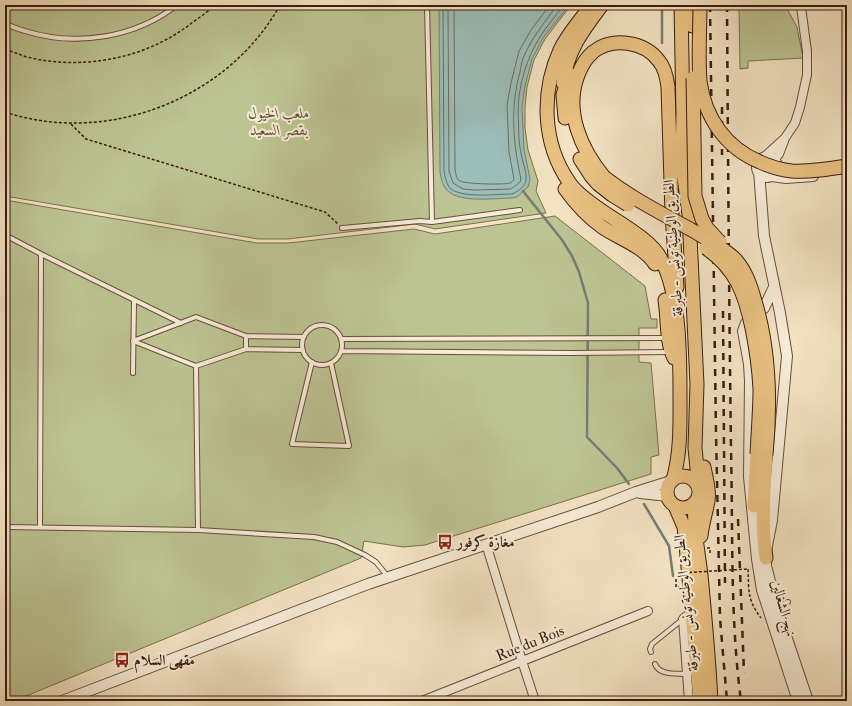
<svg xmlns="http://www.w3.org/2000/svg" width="852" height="706" viewBox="0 0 852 706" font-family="'IM FELL Double Pica',Amiri,serif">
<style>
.green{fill:#bdc493;stroke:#7c7050}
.water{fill:#9cbeb9;stroke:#757d74}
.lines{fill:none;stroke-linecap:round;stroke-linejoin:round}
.shore{stroke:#6b6d62;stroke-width:1}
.stream{stroke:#757d74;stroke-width:2.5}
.service-casing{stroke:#684e3a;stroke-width:6}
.minor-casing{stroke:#684e3a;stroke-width:10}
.tertiary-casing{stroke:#684e3a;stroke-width:12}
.primary-casing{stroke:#3a1c0c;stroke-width:15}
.path{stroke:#3a1c0c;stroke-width:1.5;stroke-dasharray:3 2;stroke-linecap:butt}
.service{stroke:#f8edd9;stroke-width:4}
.minor{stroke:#f8edd9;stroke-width:8}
.tertiary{stroke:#f8edd9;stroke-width:10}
.primary{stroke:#eac282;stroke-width:13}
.rail{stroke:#3a1c0c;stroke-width:2.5;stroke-dasharray:7 7;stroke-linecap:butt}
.primary-bridge-casing{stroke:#3a1c0c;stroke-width:15;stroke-linecap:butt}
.path-bridge{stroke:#3a1c0c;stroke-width:1.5;stroke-dasharray:3 2;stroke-linecap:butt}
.primary-bridge{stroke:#eac282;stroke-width:13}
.labels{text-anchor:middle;stroke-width:4;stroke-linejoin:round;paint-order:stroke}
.park-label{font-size:15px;font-style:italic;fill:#614e34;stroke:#f8edd9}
.street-label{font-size:15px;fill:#3a1c0c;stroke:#f8edd9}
.poi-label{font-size:15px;font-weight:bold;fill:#3a1c0c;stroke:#f8edd9;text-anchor:start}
</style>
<rect width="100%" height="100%" fill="#f4e4c4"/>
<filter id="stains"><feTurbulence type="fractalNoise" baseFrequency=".005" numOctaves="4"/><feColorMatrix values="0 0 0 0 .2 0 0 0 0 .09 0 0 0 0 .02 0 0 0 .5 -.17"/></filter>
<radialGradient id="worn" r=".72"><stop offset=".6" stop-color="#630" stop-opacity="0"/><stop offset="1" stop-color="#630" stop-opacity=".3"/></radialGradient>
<path class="green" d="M5 5H571L545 39 534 60 527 87 525 107V128L528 150 538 181 536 191 546 213 435 229 415 224 288 239H258L5 196Z
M739 5H785L797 27 803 58 748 61V68L740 69Z
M5 200 257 243H288L414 229 435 234 555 216 645 286 651 319H657V328H639V362L651 363 659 455 651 457V474L425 545 403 547 364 541 361 558 14 701H5Z"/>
<path class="water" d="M439 5H569L543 38 532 59 525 86 522 107 524 150 530 179 528 187 517 197 512 198C495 198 458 204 446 189 442 184 441 177 440 172Z"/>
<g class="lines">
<path class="shore" d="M443 5 444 171C445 176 446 182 449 187 459 199 496 194 512 194 517 192 526 186 526 180 527 172 522 161 521 153 518 140 519 126 518 113 518 87 526 59 540 37 547 26 556 15 564 5
M448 5 449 171 453 183 463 189 475 190 511 189 520 182 521 179C513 143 510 107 520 72 521 66 522 59 525 54 533 36 546 21 557 5
M454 5 455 170C456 174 456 179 460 181 465 184 504 185 510 183 511 183 514 180 514 179L509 152 508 128 507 105 511 83 519 51 531 30 550 5"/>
<path class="stream" d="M662 5V43
M523 191 562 240 572 256 579 272 588 303 587 437 617 468 629 484
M644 504 669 546 673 576"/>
<g class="service-casing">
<path id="service" d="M427 5 432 222
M5 23C11 27 18 29 25 31 76 47 135 38 177 5
M342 228 420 221 432 222 520 210
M5 235 41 254 181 323
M302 345a20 20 0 1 1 40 0a20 20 0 1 1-40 0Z
M341 339 666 338
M133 341 196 317 246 336 304 337
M133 341 196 366 246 349 303 350
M246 349V336
M341 351 573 353 669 352
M312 362 292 444 349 446 331 363
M196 366 198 530
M133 373 134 300
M5 527 198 530 314 537 337 542 365 555 376 562 388 577
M40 527 41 254
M776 606 788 602
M651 652 650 649 652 644 683 619
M655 664C660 676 676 673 687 674"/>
</g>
<g class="minor-casing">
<path id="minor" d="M763 158 785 138 795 123 800 107 807 75V51L801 7
M774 160 779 154 784 141
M486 544 522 661 535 701
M422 701 648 611
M689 701 683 619 692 611"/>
</g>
<g class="tertiary-casing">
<path id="tertiary" d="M757 167a10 10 0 1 1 20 0a10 10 0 1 1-20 0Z
M759 171 764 236 780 313 787 356 772 520 766 551V566L778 612 808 701
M772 176 786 178 813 176
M774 287 764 308 746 323 743 331 749 364 750 381 749 477 757 559 762 590 798 701
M640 493 668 496
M62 701 368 584 598 507 636 492 671 481"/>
</g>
<g class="primary-casing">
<path id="primary" d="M591 5C581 20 568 33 560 50 541 92 542 143 569 182 576 193 588 201 598 208 617 222 651 239 661 259 680 294 680 356 680 396 680 424 681 452 673 480
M681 5 683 114 682 162 689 215 697 384 695 448 699 489
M691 5 692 26
M563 83C567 51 583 30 602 5
M565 118 563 95 569 74
M580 159 591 176 598 184
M604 177C581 149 564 111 578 75 581 67 586 58 593 52 613 36 645 42 659 61 665 68 667 79 668 87L672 214 677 287
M565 189C575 203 588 217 602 227 620 239 643 246 655 264
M665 300C668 318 666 343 674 358
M667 492a16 16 0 1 1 32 0a16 16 0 1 1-32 0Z
M695 502C693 527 698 550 701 575 705 617 709 659 711 701
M675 506 684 527 686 545 700 701
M754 506 757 454
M701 536C702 524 706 513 708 501 710 490 706 478 704 467
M766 558C761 523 764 490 766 455"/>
</g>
<path class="path" d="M5 49C14 52 22 56 31 58 86 70 148 58 193 22 200 17 208 12 214 5
M5 112C107 146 228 99 280 5
M71 124 86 139 325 212 338 224
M707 548H710V555
M748 569C749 592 747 599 761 618
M679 577H676V587H680"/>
<use href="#service" class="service"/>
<use href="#minor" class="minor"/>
<use href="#tertiary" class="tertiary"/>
<use href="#primary" class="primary"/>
<path class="rail" d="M710 5 716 433 720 618 727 701
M727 5C728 153 729 301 731 449 733 533 730 618 741 701
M722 107V155
M723 311 725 583
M738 519 744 673"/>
<g class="primary-bridge-casing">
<path id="primary-bridge" d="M700 5C700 30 698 56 700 81 705 118 726 148 760 162 771 167 781 170 792 171 811 172 829 169 847 166
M693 78 695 196 702 219 707 228 720 242
M604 177C631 198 661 213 690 229 702 236 727 250 736 260 746 271 751 287 755 301 770 351 771 403 766 455
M598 184 612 195 628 205
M706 248C736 269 745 294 752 328 756 348 759 369 760 389 760 411 758 432 757 454"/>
</g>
<path class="path-bridge" d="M679 573 748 569"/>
<use href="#primary-bridge" class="primary-bridge"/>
</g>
<defs>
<g id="bus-bare" transform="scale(1.2)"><path d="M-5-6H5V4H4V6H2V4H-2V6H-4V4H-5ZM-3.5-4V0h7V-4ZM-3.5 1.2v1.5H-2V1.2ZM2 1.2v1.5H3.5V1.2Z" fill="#8f2418" stroke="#f8edd9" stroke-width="2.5" paint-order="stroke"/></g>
</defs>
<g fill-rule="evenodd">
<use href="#bus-bare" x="445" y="542"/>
<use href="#bus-bare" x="122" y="660"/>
</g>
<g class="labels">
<g class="park-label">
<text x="279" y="118">ملعب الخيول<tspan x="279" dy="17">بقصر السعيد</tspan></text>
</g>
<g class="street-label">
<text transform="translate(673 248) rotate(-94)" y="5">الطريق الوطنية تونس - طبرقة</text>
<text transform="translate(686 603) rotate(-96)" y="5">الطريق الوطنية تونس - طبرقة</text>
<text transform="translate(784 608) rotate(74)" y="5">نهج الشغالين</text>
<text transform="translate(530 643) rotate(-22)" y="5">Rue du Bois</text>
</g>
<g class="poi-label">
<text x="457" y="547">مغازة كرفور</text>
<text x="134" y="665">مقهى السلام</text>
</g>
</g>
<rect width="852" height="706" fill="none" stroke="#f4e4c4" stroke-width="20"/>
<rect x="6" y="6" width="840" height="694" fill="none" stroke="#3a1c0c" stroke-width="2"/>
<rect x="10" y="10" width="832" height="686" fill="none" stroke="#3a1c0c"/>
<rect width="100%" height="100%" filter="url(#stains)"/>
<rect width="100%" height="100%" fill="url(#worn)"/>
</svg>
